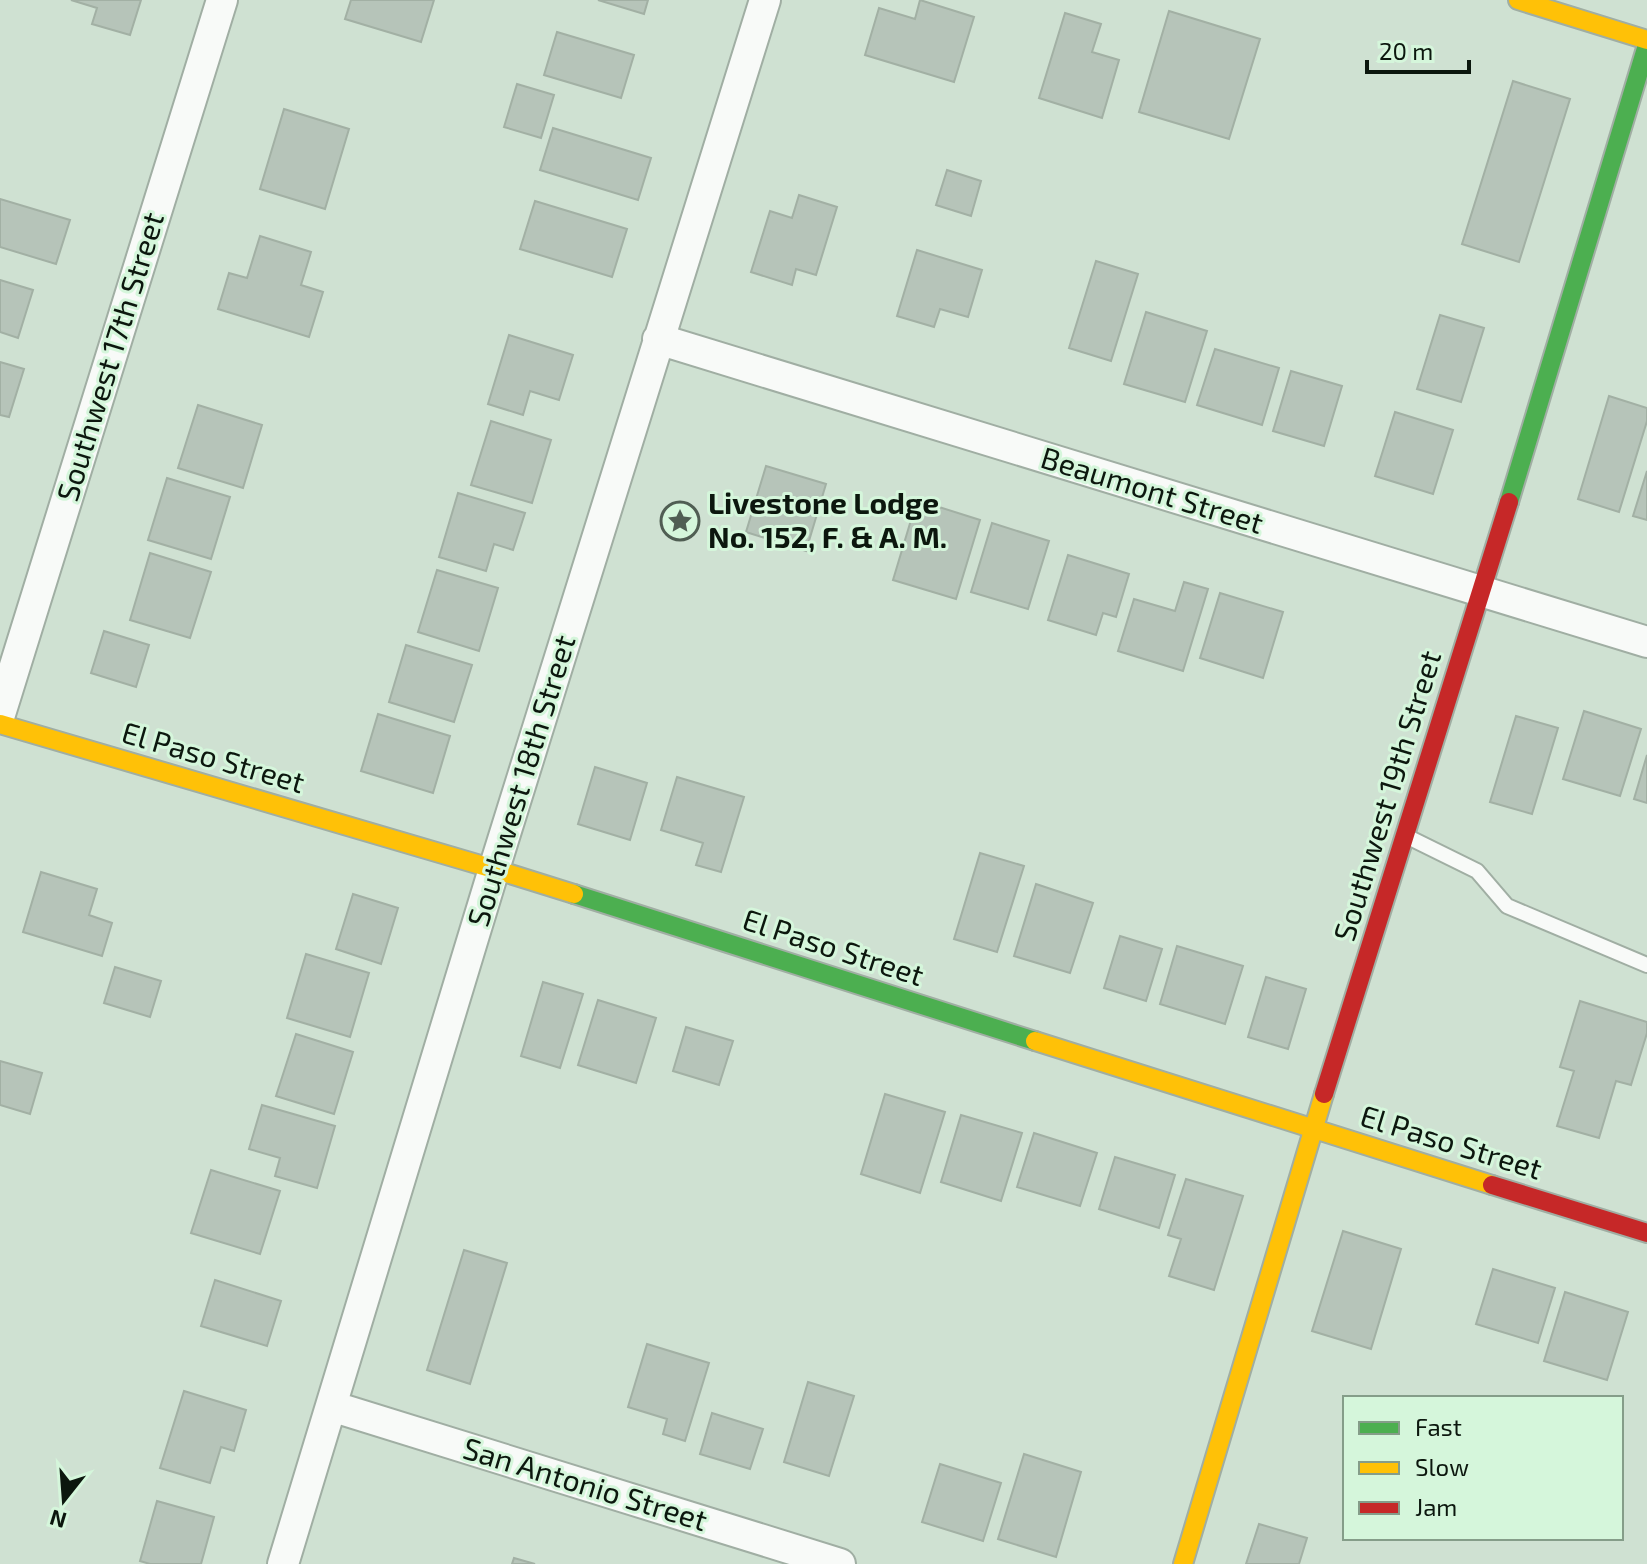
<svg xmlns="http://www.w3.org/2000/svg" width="1647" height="1564" viewBox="0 0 1647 1564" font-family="'Exo 2',sans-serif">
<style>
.building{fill:#b6c4b9;stroke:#a2b0a4;stroke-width:2}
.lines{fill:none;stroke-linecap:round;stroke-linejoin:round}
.lane-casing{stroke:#a0aea3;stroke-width:18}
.street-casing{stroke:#a0aea3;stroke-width:34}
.fast-casing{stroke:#a0aea3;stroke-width:22}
.slow-casing{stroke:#a0aea3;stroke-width:22}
.jam-casing{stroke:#a0aea3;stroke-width:22}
.lane{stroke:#f8faf8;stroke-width:14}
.street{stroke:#f8faf8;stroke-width:30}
.fast{stroke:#4caf50;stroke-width:18}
.slow{stroke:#ffc107;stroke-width:18}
.jam{stroke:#c62828;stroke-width:18}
.labels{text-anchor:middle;stroke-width:6;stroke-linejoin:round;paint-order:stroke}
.street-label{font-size:30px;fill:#0c170e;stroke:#d5f6db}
.poi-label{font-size:30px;font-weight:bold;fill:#0c170e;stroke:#d5f6db;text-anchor:start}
</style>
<rect width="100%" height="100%" fill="#cfe1d2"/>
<path class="building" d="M71 0H141L130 35 92 24 97 8Z
M351 0H434L421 42 345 19Z
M598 0H648L644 14Z
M920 0 974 17 954 82 865 55 879 8 915 19Z
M1169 11 1260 39 1229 139 1139 112Z
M1065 13 1101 24 1092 52 1119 60 1102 118 1039 98Z
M557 32 634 55 621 98 544 75Z
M1513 81 1570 99 1519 262 1462 244Z
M517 84 554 95 541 138 504 127Z
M284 109 349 129 325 209 260 189Z
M553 128 651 158 638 200 540 170Z
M947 170 981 181 971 216 936 205Z
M799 195 837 207 816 275 796 269 792 285 751 272 770 211 792 218Z
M0 199 70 220 56 264 0 247Z
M535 201 627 229 612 277 520 249Z
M260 236 311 252 301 285 323 292 309 337 218 309 229 273 247 278Z
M917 250 982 270 968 317 940 309 934 327 897 316Z
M1096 261 1138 274 1111 361 1069 348Z
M0 280 33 290 18 338 0 332Z
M1146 312 1207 331 1185 402 1124 384Z
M1440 315 1484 328 1461 402 1417 389Z
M509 335 573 355 559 400 530 391 523 415 488 404Z
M1215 349 1279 368 1262 425 1197 405Z
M0 362 24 369 9 417 0 415Z
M1291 371 1342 386 1324 446 1273 431Z
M1609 396 1647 408V421L1619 512 1578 499Z
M198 405 262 425 243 488 178 468Z
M1395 412 1453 430 1433 494 1375 476Z
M491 421 551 440 532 503 471 485Z
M766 466 826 484 806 551 746 532Z
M1647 471V520L1633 516Z
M167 478 230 497 211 559 148 540Z
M458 493 525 513 513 550 494 544 486 571 439 557Z
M917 500 980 520 956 599 893 580Z
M992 523 1049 541 1028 609 971 592Z
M150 553 211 572 190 638 130 620Z
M1068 555 1129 574 1116 617 1103 613 1096 635 1048 620Z
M437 570 498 588 479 651 418 632Z
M1184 582 1208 589 1183 671 1118 651 1134 599 1175 611Z
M1220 593 1283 612 1263 678 1200 658Z
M104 631 149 645 136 687 91 673Z
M406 645 472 665 454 722 389 702Z
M1584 711 1641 729 1620 796 1563 779Z
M378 714 450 736 433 793 361 771Z
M1516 716 1558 728 1532 814 1490 802Z
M1647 755V803L1634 799Z
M595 767 647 783 630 840 578 824Z
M677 777 744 797 721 872 696 865 703 843 661 830Z
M980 853 1024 866 997 952 954 939Z
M41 872 97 889 89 915 112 923 102 956 23 932Z
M1036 884 1093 903 1070 973 1014 956Z
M353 894 398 908 381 964 336 949Z
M1120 936 1162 949 1146 1001 1104 988Z
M1177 946 1243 966 1225 1024 1160 1004Z
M306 954 369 973 350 1037 287 1018Z
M115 967 161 981 150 1017 104 1003Z
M1266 977 1306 989 1288 1049 1248 1037Z
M543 982 583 994 560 1068 521 1056Z
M598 1000 656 1018 636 1083 578 1065Z
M1580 1001 1647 1022V1033L1631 1085 1616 1081 1599 1138 1557 1126 1574 1071 1560 1067Z
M686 1027 733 1041 719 1085 673 1071Z
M296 1034 353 1052 334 1114 276 1096Z
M0 1061 42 1073 30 1114 0 1105Z
M885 1094 945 1112 920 1193 861 1174Z
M262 1105 335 1126 317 1188 275 1176 280 1158 249 1149Z
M961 1115 1022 1133 1001 1201 941 1182Z
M1034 1133 1097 1153 1080 1206 1017 1187Z
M1115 1157 1175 1175 1159 1228 1099 1209Z
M211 1170 280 1191 260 1254 191 1233Z
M1186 1179 1243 1196 1214 1290 1169 1276 1181 1239 1168 1235Z
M1343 1231 1401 1249 1371 1349 1312 1331Z
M464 1250 507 1263 470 1384 427 1370Z
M1493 1269 1555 1288 1538 1343 1476 1324Z
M215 1280 281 1301 267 1346 201 1326Z
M1565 1292 1628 1312 1607 1380 1544 1361Z
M647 1344 709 1363 685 1441 663 1434 667 1419 628 1407Z
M808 1382 854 1396 829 1476 784 1462Z
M184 1391 246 1410 234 1451 221 1447 210 1483 160 1468Z
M712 1413 763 1429 750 1469 700 1454Z
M1024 1454 1081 1472 1056 1557 998 1539Z
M940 1464 1001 1483 983 1541 922 1522Z
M157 1501 214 1517 201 1564H150L140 1561Z
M1259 1524 1307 1538 1299 1564H1246Z
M514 1558 535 1564H512Z"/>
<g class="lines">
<g class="lane-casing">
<path id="lane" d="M1408 837 1477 871 1507 906 1647 965"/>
</g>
<g class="street-casing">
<path id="street" d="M658 339 1647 642
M0 714 222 0
M331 1406 840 1564
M283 1564 494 869 765 0"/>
</g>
<g class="fast-casing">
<path id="fast" d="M1509 502 1647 45
M574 894 1035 1041"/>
</g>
<g class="slow-casing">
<path id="slow" d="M1518 0 1647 40
M0 724 494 869 574 894
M1035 1041 1492 1185
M1183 1564 1324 1094"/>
</g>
<g class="jam-casing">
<path id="jam" d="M1324 1094 1509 502
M1492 1185 1647 1233"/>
</g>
<use href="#lane" class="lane"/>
<use href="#street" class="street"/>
<use href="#fast" class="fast"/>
<use href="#slow" class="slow"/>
<use href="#jam" class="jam"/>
</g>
<defs>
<g id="sight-ring" transform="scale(2)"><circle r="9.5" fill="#d5f6db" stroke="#505e53" stroke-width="1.5"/><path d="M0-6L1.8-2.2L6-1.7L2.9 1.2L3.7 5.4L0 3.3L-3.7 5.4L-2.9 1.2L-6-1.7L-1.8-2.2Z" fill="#505e53"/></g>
</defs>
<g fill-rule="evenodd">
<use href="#sight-ring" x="680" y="521"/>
</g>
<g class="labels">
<g class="street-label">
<text transform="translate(111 357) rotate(-73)" y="10">Southwest 17th Street</text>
<text transform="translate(1152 491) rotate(17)" y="10">Beaumont Street</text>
<text transform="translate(213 758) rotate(16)" y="10">El Paso Street</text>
<text transform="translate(522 781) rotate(-73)" y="10">Southwest 18th Street</text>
<text transform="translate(1388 796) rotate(-73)" y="10">Southwest 19th Street</text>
<text transform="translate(833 948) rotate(18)" y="10">El Paso Street</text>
<text transform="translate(1451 1143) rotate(17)" y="10">El Paso Street</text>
<text transform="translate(585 1485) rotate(17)" y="10">San Antonio Street</text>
</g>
<g class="poi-label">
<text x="708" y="514">Livestone Lodge<tspan x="708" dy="34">No. 152, F. &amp; A. M.</tspan></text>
</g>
</g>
<rect x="1343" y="1396" width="280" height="144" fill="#d5f6db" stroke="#859d89" stroke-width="2"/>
<rect x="1359" y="1422" width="40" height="12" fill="#4caf50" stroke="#859d89" stroke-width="2"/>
<text x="1415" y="1436" font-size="24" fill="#0c170e">Fast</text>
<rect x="1359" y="1462" width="40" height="12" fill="#ffc107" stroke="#859d89" stroke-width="2"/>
<text x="1415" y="1476" font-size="24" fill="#0c170e">Slow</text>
<rect x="1359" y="1502" width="40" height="12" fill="#c62828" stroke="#859d89" stroke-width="2"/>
<text x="1415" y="1516" font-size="24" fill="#0c170e">Jam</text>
<g transform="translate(64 1500) rotate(197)" stroke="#d5f6db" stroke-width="6" paint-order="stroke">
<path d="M0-6L14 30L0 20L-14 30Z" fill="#0c170e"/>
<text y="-12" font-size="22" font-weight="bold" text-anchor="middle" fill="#0c170e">N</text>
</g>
<path d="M1367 60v12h102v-12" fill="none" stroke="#0c170e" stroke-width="4"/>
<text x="1379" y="60" font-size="24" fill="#0c170e" stroke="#d5f6db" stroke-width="6" paint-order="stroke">20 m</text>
</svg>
